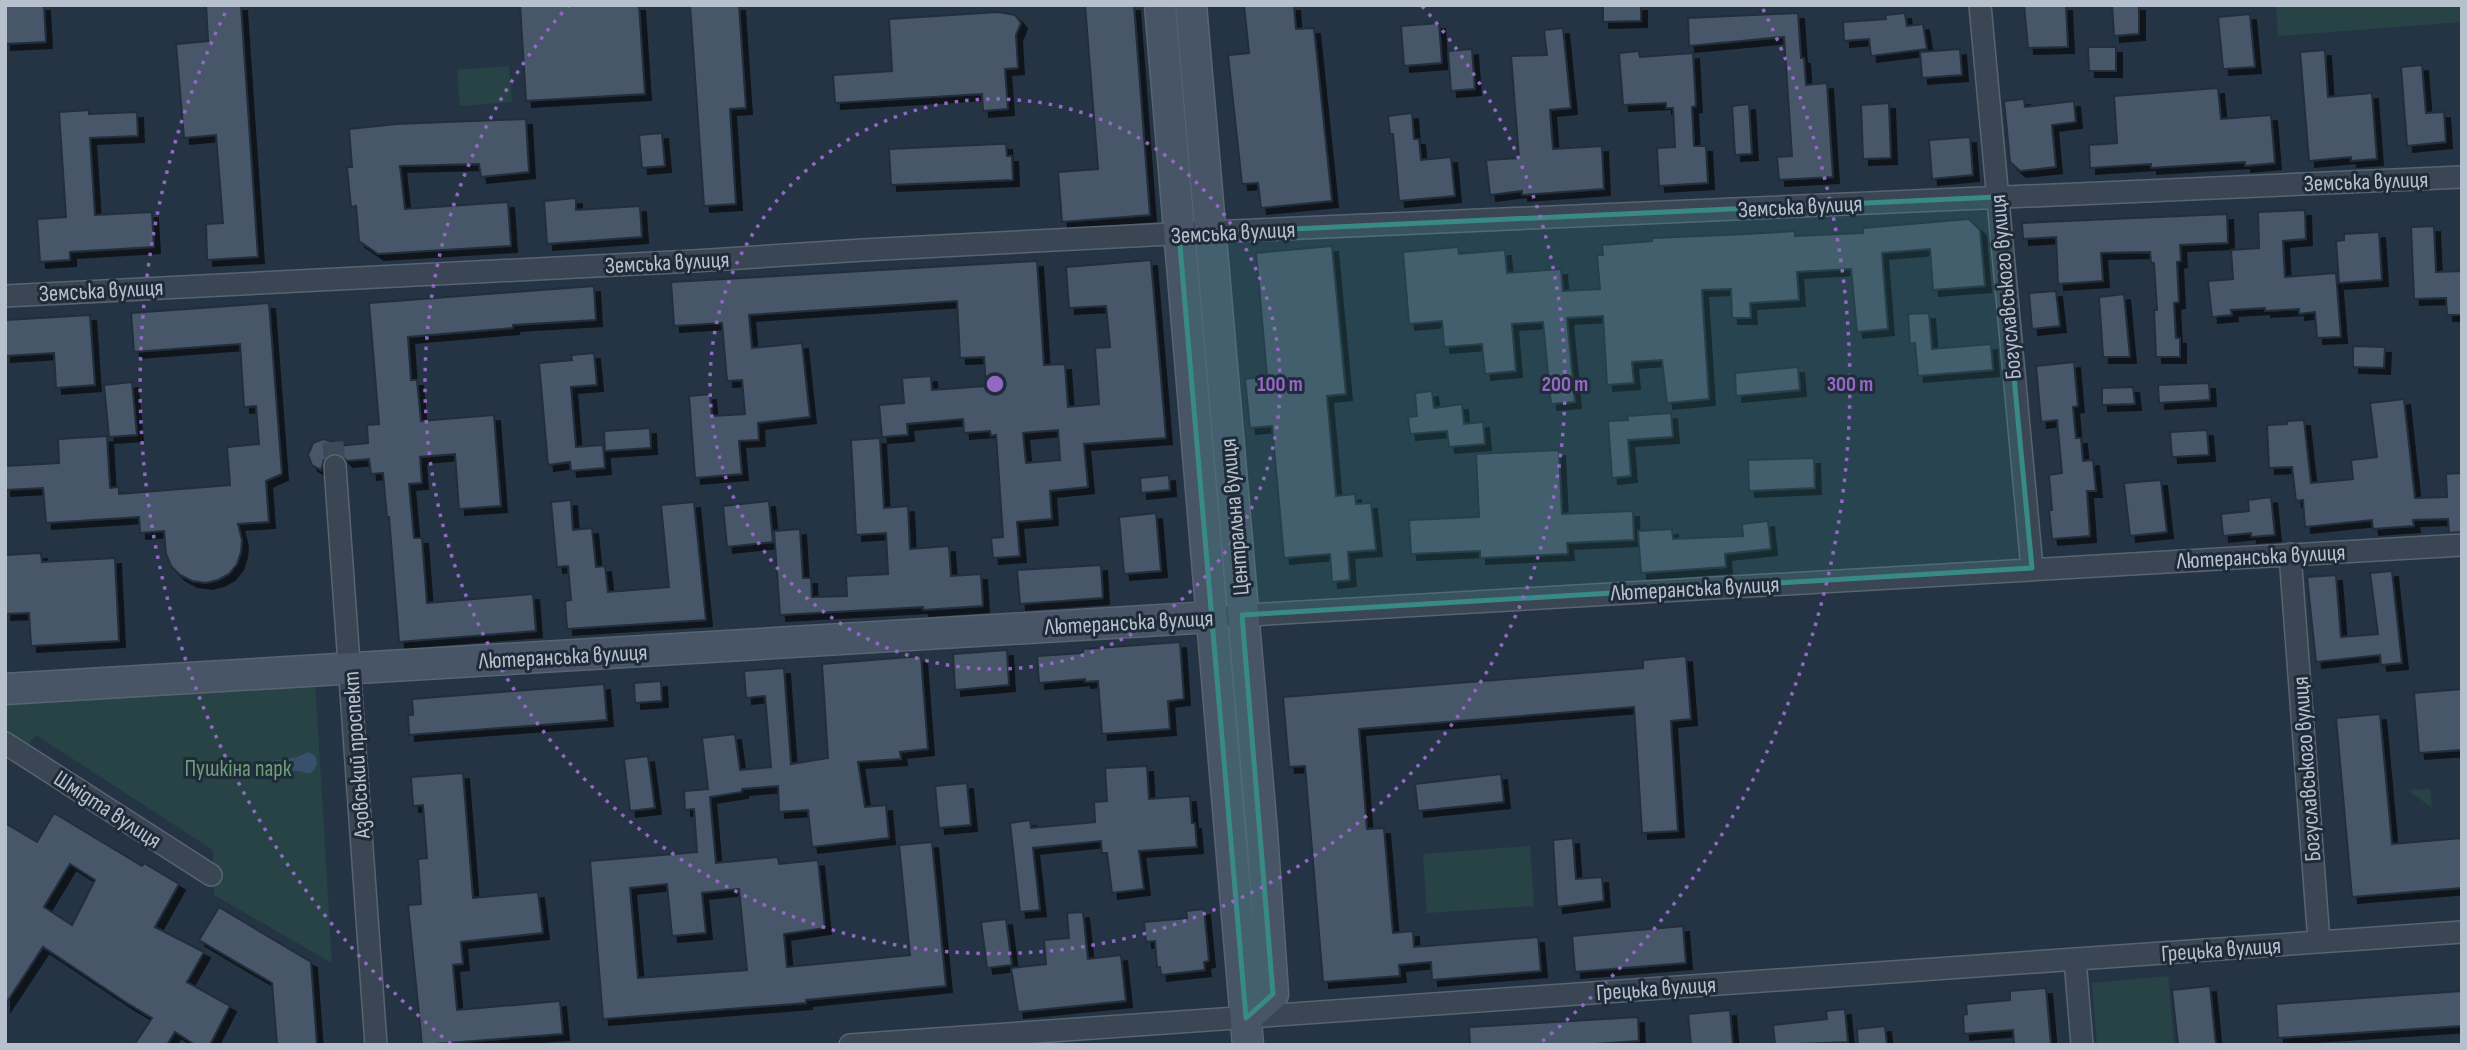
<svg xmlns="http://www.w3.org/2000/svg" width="2467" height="1050" viewBox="0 0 2467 1050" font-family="'Sofia Sans Condensed',sans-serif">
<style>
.green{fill:#274345}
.water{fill:#38506c}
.building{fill:#465668;stroke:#212d3b;stroke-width:2;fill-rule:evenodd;filter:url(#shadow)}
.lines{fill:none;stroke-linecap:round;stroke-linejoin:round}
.street-tunnel{stroke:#3b4959;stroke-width:21;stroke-dasharray:21 10;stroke-linecap:butt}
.street-casing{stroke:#586471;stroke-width:24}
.secondary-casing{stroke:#586471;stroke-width:33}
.street{stroke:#3a4654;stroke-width:21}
.secondary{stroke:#485567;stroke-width:30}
.marked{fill:#398986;fill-opacity:0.2;stroke:#398986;stroke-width:5;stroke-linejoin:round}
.ring{fill:none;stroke:#9368c5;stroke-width:3.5;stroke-dasharray:3.5 7}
.labels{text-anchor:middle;stroke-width:6;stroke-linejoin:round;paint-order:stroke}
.street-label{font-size:23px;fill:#b7c1cd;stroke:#1f2b39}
.park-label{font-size:23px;fill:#6d9f76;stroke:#1f2b39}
.centre{fill:#9368c5;stroke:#1f2b39;stroke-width:3.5}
.ring-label{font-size:21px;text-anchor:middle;font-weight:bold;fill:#9368c5;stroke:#1f2b39;stroke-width:6;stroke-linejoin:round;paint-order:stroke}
</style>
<defs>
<filter id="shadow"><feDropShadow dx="6" dy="6" stdDeviation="0" flood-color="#0009"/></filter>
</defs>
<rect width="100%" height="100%" fill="#253444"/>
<path class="green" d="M2276 5H2462V22L2278 36Z
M509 66 512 102 460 106 457 70Z
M315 681 332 963 214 895 213 850 36 735 25 748 5 734V701Z
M2430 789 2432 808 2408 790Z
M1530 846 1534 906 1427 913 1423 854Z
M2168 976 2174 1045H2097L2092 983Z"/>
<path class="water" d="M308 752 315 756 317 763C312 778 309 773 298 771 291 769 280 773 273 774L271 761 297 757Z"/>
<path class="building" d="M5 5H44L46 42 5 44Z
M206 5H241L258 257 207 260 206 224 223 223 216 135 184 138 176 44 208 41Z
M520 5H639L645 94 526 101Z
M690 5H739L746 108 730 109 736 204 704 206Z
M1085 5H1134L1150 215 1062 222 1058 172 1098 169Z
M1244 5H1294L1296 29 1314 28 1332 201 1261 208 1258 183 1242 184 1228 55 1249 53Z
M1603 5H1641V21L1603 22Z
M2024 5H2066L2068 47 2028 48Z
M2112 5H2139V34L2114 36Z
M998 12 1015 15 1021 23 1016 35 1018 68 1005 69 1008 109 983 111 982 94 835 103 833 75 892 71 889 19Z
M1798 13 1801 58H1804L1806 85 1827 83 1833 177 1779 180 1777 157 1792 156 1784 37 1689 46 1688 18Z
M1905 13 1907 26 1923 24 1927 49 1871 56 1869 39 1844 41 1843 22 1886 19 1885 15Z
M2250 14 2255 67 2223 69 2218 17Z
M1439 23 1442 63 1404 66 1401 26Z
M1563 28 1571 108 1550 110 1553 149 1602 146 1604 189 1522 195V191L1490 195 1486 160 1519 158 1511 56 1547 55 1544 30Z
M2088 47H2116V71H2089Z
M1472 49 1475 89 1451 91 1448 51Z
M1960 49 1962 75 1922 78 1920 52Z
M2325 50 2328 97 2372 93 2377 159 2351 161V157L2309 161 2300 52Z
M1639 51 1640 57 1693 53 1696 106 1692 107 1694 146H1706L1708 183 1659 186 1657 148 1675 147 1673 108H1666V103L1623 105 1619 53Z
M2422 65 2426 113 2444 112 2446 142 2407 146 2401 67Z
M2218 88 2221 119 2271 115 2275 163 2245 166V162L2151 168V164L2090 168 2089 145 2117 143 2114 96Z
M2024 99 2025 107 2074 101 2076 122 2052 125 2056 167 2020 171 2010 162 2004 101Z
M1889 103 1891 158 1863 159 1861 105Z
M1749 104 1752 154 1735 155 1732 106Z
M89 110V114L137 112 138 136 90 138 95 215 152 212 154 247 70 252V260L40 262 37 219 66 217 59 112Z
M1412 113 1414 139H1419L1421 160 1451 157 1455 196 1399 201 1393 134H1390L1388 116Z
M526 119 529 172 481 177 479 164 400 166 405 209 508 202 511 246 378 254 359 241 356 206 351 207 347 167H352L349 129 396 124Z
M662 133 665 166 642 168 639 135Z
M1970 137 1973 175 1932 179 1929 140Z
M998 144H1006L1007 156H1012L1013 180 891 185 889 149Z
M576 198V210L640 206 642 237 547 244 544 201Z
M2305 210 2306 239 2283 241 2285 277 2336 273 2341 337 2317 338 2315 312 2299 314V309L2265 311V308L2231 310 2232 315 2212 317 2208 281 2233 279 2231 250 2259 248 2258 212Z
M2227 214 2228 243 2180 245 2181 261 2177 262 2179 302 2174 303 2176 338H2180V357H2156L2154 310H2157L2154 263H2151L2150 252 2101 253 2103 281 2058 284 2056 237 2023 239 2022 223Z
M1969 219 1980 230 1985 286 1933 290 1930 249 1882 253 1888 329 1857 332 1851 269 1797 272 1799 300 1750 303 1751 318H1732L1731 289 1702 290 1709 399 1667 403 1662 360 1632 362 1634 383 1607 385 1603 316 1567 318 1575 402 1551 404 1543 322 1512 324 1516 371 1485 374 1482 344 1444 347 1442 321 1409 324 1403 252 1458 247 1459 254 1505 250 1507 273 1561 269 1563 291 1600 289 1597 255H1603L1602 245 1652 241V238L1747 234 1795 231V236L1863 233V228Z
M2434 226 2436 272 2462 271V315H2447L2446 298 2414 299 2411 227Z
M2379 232 2382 280 2339 283 2336 241 2344 240V234Z
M1332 246 1346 394 1327 396 1336 496 1355 494 1356 504 1371 503 1376 550 1348 552 1350 580 1332 582 1330 554 1284 558 1272 426 1250 428 1245 379 1267 376 1256 253Z
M1151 260 1166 438 1084 444 1088 487 1050 491 1052 519 1017 522 1020 556 993 558 991 538 1003 537 996 435 991 436 990 431 964 433 963 419 907 424 908 435 882 437 879 405 904 403 902 378 931 376 932 390 986 386 984 357 960 358 957 301 749 315 752 348 802 343 810 417 758 423 759 440 739 441 742 474 695 478 689 396 710 394 712 416 745 414 742 380 727 381 722 323 674 326 671 282 1037 261 1044 365 1065 364 1068 407 1099 404 1095 348 1110 347 1106 306 1069 308 1066 267ZM1058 430 1060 460 1026 463 1023 433Z
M594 286 596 320 513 325V328L408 337 411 380H417L421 421 494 415 501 506 459 509 455 454 420 457 422 483 409 484 414 538H422L427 603 533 594 536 631 399 642 389 517H387L383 473 371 474 369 459 347 461 341 455 335 453 324 460 321 470 312 465 308 455 313 443 323 439 333 442 337 446 368 443 367 425 379 424 369 303Z
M2056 291 2060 326 2032 329 2029 293Z
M2124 294 2130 357H2103L2099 297Z
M269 303 282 474 266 481 269 522 238 524 242 540 241 552 237 564 229 574 218 580 206 583 192 581 180 575 171 566 166 554 164 531 140 533 139 517 46 523 43 488 5 490V466L59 463 58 439 107 436 110 488 119 487V494L230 485 227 447 259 444 256 406 244 407 240 344 134 352 131 313Z
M1929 313 1932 349 1991 344 1993 370 1918 376 1915 343 1910 344 1908 314Z
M90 315 95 385 56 388 54 353 5 356V320Z
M2353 346 2385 347 2384 368 2353 367Z
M594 353 597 385 571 387 576 447 603 445 605 468 571 471 570 462 548 465 539 363 572 360 571 355Z
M2074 362 2078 406 2073 407 2076 438H2081L2083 461 2093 460 2096 491H2087L2090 536 2052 539 2049 510H2052L2049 475 2062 473 2057 420 2041 422 2036 366Z
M1798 367 1800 390 1736 396 1735 373Z
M132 382 137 435 109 437 104 385Z
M2209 383 2210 400 2159 403 2158 385Z
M2133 387 2135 404 2102 405V388Z
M1432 391 1434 408 1462 404 1464 424 1483 422 1485 444 1449 447 1447 431 1410 434 1408 417 1417 416 1415 393Z
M2404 399 2415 498 2447 497 2446 474 2462 473V532L2449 533 2448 519 2413 520 2414 526 2373 529 2372 520 2305 527 2303 500 2296 501 2292 467 2269 468 2267 425 2287 424V421L2304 420 2311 483 2353 479 2351 460 2377 457 2370 403Z
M1671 413 1673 437 1628 440 1631 476 1612 478 1608 421 1628 420 1627 416Z
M650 428 651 448 605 451 604 431Z
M2207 430 2209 455 2172 457 2170 432Z
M880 438 884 508 908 506 910 549 949 546 951 576 981 574 983 606 923 610V607L780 615 774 531 800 529 803 578H811L812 597 847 596 846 576 888 574 886 533 856 535 851 440Z
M1559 450 1562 514 1633 511 1634 540 1567 543 1568 554 1480 558V551L1411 554 1409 520 1479 517 1476 454Z
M1814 458 1815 488 1749 491 1748 460Z
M1169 475 1170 490 1141 493 1140 478Z
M2161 480 2167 532 2130 536 2124 483Z
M2271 497 2275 535 2251 537V533L2223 536 2221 514 2249 511 2248 500Z
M571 500 573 530 592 528 596 567 605 566 608 592 669 587 661 505 694 502 706 620 567 629 565 601 571 600 568 566 557 567 551 502Z
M769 501 773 542 727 547 723 506Z
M1156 513 1161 571 1124 574 1119 517Z
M1768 521 1771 549 1725 554 1726 567 1641 573 1638 531 1672 529 1673 539 1743 536 1742 524Z
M41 553 42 562 115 558 119 641 31 646 29 613 5 614V555Z
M1101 565 1103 598 1020 604 1017 570Z
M2392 571 2402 663 2381 665 2380 655 2316 662 2307 577 2336 575 2341 637 2378 634 2370 573Z
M1180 642 1184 699 1168 701 1170 729 1102 734 1098 681 1085 682V679L1039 683 1037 656 1083 653V649Z
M1007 650 1009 685 955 690 953 654Z
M921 656 928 749 900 752 901 759 858 762 865 807 886 805 889 838 812 847 808 810 779 812 778 786 742 789V792L710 797 716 863 778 857 779 864 818 860 825 928 784 934 787 967 910 955 899 845 932 842 946 986 806 1000V1003L603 1019 590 861 697 852 694 809 685 810 684 791 708 789 702 738 735 734 740 770 771 767 765 696 746 698 744 671 784 668 791 764 828 758 822 664ZM667 884 672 936 706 933 702 893 739 889 747 970 638 978 630 888Z
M1686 656 1691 719 1671 721 1678 831 1642 833 1634 707 1359 729 1367 829 1384 828 1393 933 1413 931 1414 947 1538 937 1541 971 1432 980 1431 962 1399 965 1400 976 1323 982 1305 766 1289 767 1283 697 1643 668V660Z
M661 681 662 701 635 703 634 683Z
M604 684 607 720 409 735 408 715H413L412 699Z
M2462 689V750L2419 753 2414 693Z
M2380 714 2392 844 2462 838V888L2352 897 2336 718Z
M648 756 655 808 630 811 624 759Z
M1147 766 1149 799 1190 796 1192 823H1195L1197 847 1139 851 1144 889 1112 893 1107 853H1102L1101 841 1033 848 1040 910 1020 912 1010 823 1030 820 1031 828 1095 822 1094 802 1107 801 1105 768Z
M463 773 473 898 538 892 543 933 461 942 463 964 453 965 457 1010 560 1001 563 1034 422 1045 408 905 421 904 418 859 427 858 423 805 413 806 411 777Z
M1501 774 1504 802 1418 811 1415 784Z
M967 783 971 825 939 828 935 786Z
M54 813 142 866 144 863 179 884 155 927 204 952 187 982 230 1006 210 1045H195L175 1032 167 1045H134L152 1018 127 1003 43 947 5 1005V823L37 842ZM70 864 95 880 72 925 44 907Z
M1573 838 1576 879 1602 877 1604 901 1557 907 1553 840Z
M219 907 311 962 317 1045H277L272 983 199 940Z
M1204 909 1209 961 1204 962 1205 970 1161 975 1160 967H1157L1155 941 1146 942 1144 922 1187 918 1186 911Z
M1083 912 1088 959 1121 955 1126 1001 1018 1012 1011 968 1046 964 1044 940 1069 938 1067 913Z
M1006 919 1012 965 987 968 981 922Z
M1683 926 1686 963 1575 972 1572 936Z
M2210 986 2216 1045H2178L2172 990Z
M2046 988 2051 1045H2014L2013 1030 1964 1034 1963 1015 1967 1014 1966 1004 2010 1000V991Z
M2462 991V1026L2278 1038 2276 1004Z
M1845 1009 1848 1042 1775 1045 1773 1025 1827 1019 1826 1011Z
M1730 1010 1733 1045H1691L1688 1014Z
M1638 1017 1639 1041 1581 1045H1470L1469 1027Z
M1885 1026 1887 1045H1858L1857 1029Z"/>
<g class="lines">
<path class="street-tunnel" d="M333 442 335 466"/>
<g class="street-casing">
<path id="street" d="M1980 5 2032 568
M5 296 694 261 863 250 1210 232 2462 177
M335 466 376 1045
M2290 554 2319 942
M1231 616 2462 545
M5 743 211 875
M2075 959 2082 1045
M850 1045 2462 932"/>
</g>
<g class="secondary-casing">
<path id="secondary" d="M1160 5 1248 1045
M1191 5 1262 832 1273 994 1246 1018
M5 689 1212 617"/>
</g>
<use href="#street" class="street"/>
<use href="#secondary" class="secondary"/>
</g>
<path class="marked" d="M1997 197 2032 568 1242 615 1273 994 1246 1018 1179 234Z"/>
<g class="ring">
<circle cx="995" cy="384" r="285"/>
<path d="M1422 6A570 570 0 1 1 568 6"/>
<path d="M451 1044A855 855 0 0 1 227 9M1763 9A855 855 0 0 1 1539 1044"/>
</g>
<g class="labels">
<g class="street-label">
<text transform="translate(2366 181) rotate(-2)" y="8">Земська вулиця</text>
<text transform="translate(1800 206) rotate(-3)" y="8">Земська вулиця</text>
<text transform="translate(1233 232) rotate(-3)" y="8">Земська вулиця</text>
<text transform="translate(667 262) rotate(-3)" y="8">Земська вулиця</text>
<text transform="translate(2005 287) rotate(-95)" y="8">Богуславського вулиця</text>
<text transform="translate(101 290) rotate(-3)" y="8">Земська вулиця</text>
<text transform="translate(1234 517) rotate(-95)" y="8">Центральна вулиця</text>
<text transform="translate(2261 556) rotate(-3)" y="8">Лютеранська вулиця</text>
<text transform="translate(1695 588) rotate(-3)" y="8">Лютеранська вулиця</text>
<text transform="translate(1129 622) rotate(-3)" y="8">Лютеранська вулиця</text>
<text transform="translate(563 656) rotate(-3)" y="8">Лютеранська вулиця</text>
<text transform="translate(356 755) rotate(-94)" y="8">Азовський проспект</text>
<text transform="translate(2306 769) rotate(-94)" y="8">Богуславського вулиця</text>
<text transform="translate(108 809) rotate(33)" y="8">Шмідта вулиця</text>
<text transform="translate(2221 949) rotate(-4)" y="8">Грецька вулиця</text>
<text transform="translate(1656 988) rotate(-4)" y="8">Грецька вулиця</text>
</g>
<g class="park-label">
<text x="238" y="776">Пушкіна парк</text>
</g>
</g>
<circle cx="995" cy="384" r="10" class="centre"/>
<g class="ring-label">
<text x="1280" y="391">100 m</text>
<text x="1565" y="391">200 m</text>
<text x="1850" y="391">300 m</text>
</g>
<rect width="2467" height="1050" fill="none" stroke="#b7c1cd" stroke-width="14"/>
</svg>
